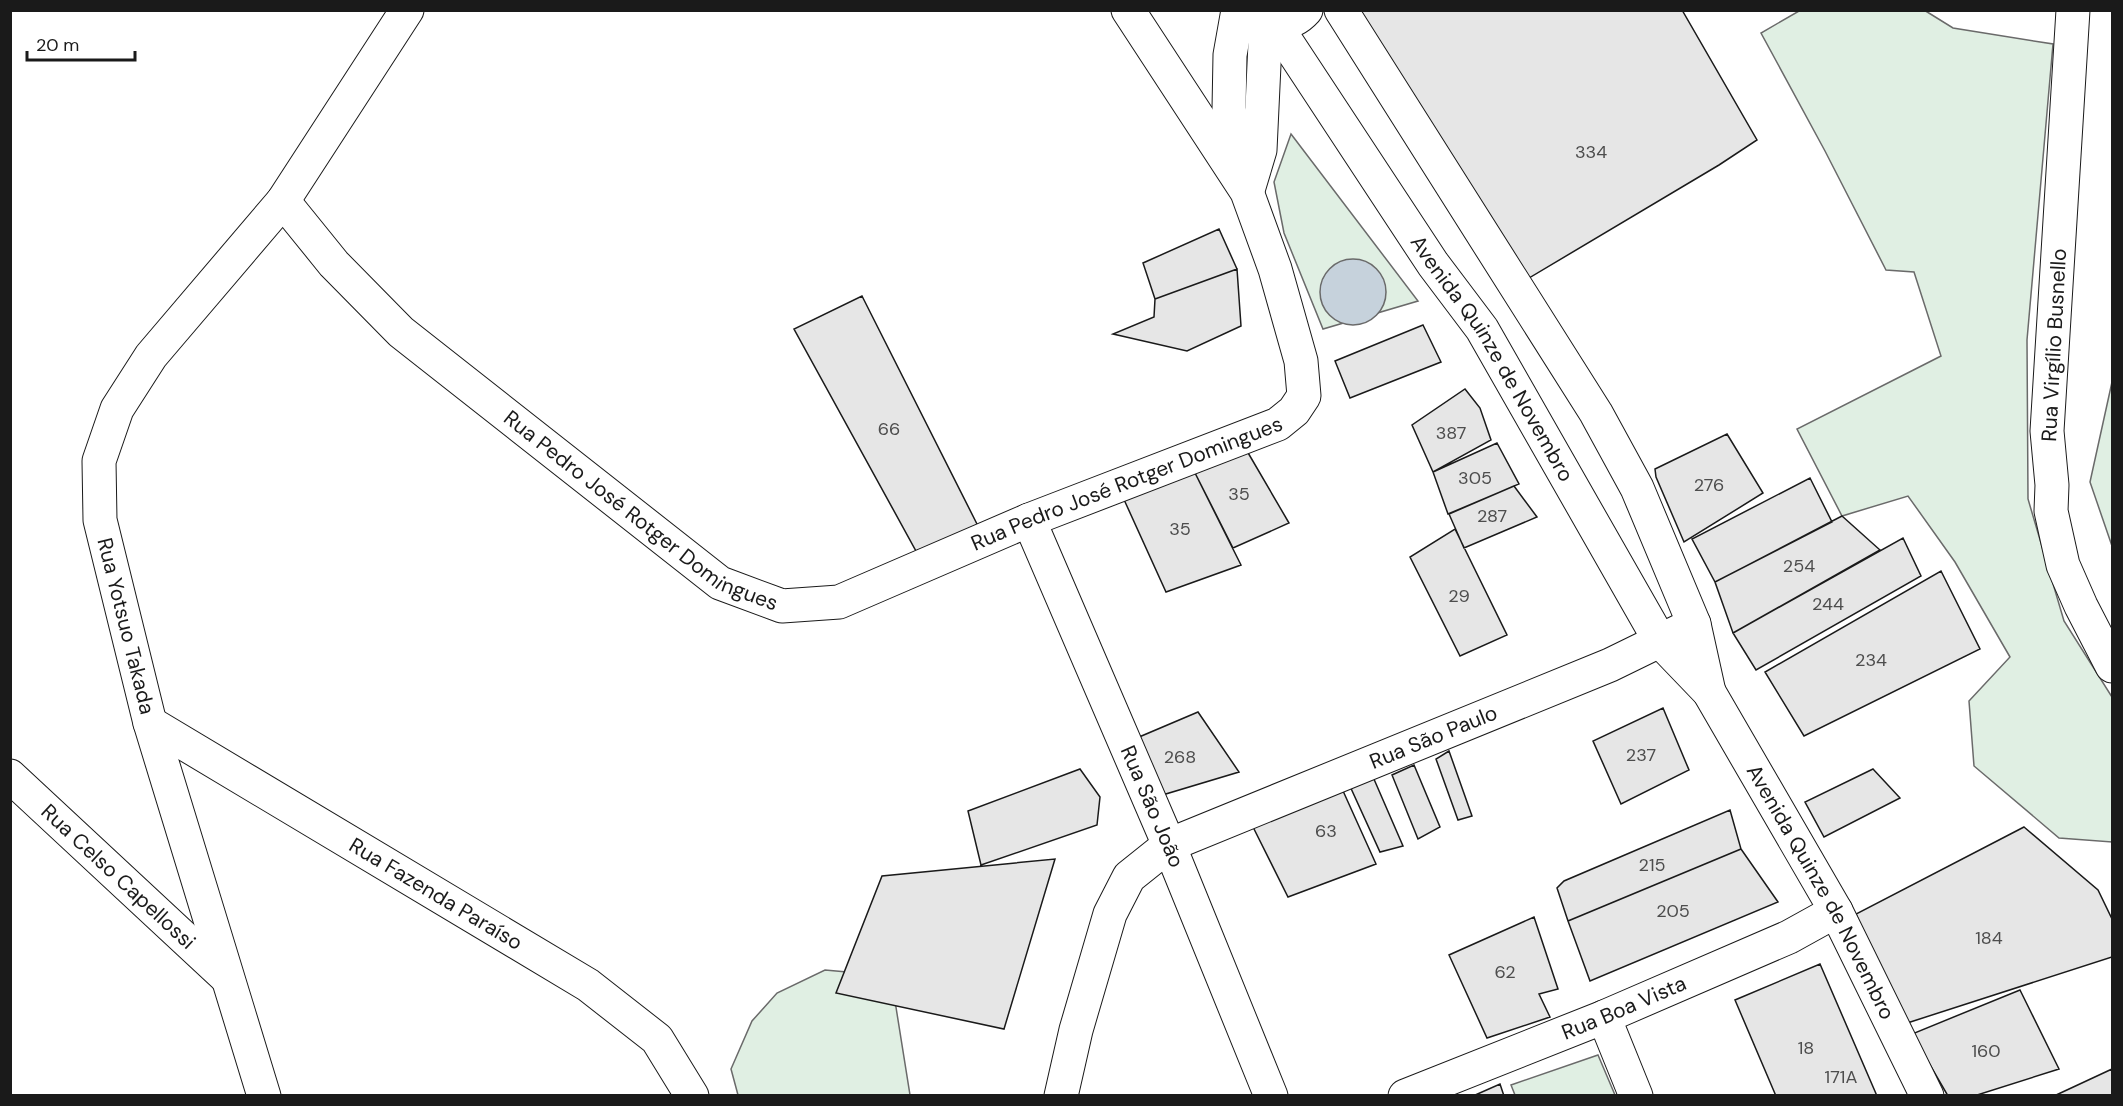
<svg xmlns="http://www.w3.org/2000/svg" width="2123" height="1106" viewBox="0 0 2123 1106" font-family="'DM Sans',sans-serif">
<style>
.green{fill:#e0efe3;stroke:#6a6a6a;stroke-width:1.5}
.water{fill:#c6d2dc;stroke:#6a6a6a;stroke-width:1.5}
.building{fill:#e6e6e6;stroke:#1a1a1a;stroke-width:1.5}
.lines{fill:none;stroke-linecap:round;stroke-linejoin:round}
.minor-casing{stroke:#1a1a1a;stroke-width:35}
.major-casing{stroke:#1a1a1a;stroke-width:35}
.minor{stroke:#fff;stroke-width:33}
.major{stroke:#fff;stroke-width:33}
.labels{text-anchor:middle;stroke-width:4.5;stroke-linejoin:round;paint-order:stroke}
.number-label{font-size:18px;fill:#4d4d4d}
.street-label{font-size:21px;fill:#1a1a1a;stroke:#fff}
</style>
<rect width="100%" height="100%" fill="#fff"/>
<path class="green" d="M1924 10 1953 28 2053 44 2027 340 2028 499 2064 621 2112 697V842L2059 838 1974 766 1969 701 2010 657 1955 562 1908 496 1842 516 1797 429 1941 356 1914 272 1886 270 1825 151 1761 33 1799 11Z
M1291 134 1418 301 1323 329 1284 233 1274 182Z
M2112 382V546L2090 482Z
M825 970 891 976 910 1095H738L731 1069 752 1021 777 993Z
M1598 1055 1615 1095H1515L1511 1085Z"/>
<path class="water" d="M1320 292a33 33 0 1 1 66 0a33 33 0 1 1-66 0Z"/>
<path class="building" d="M1355 10H1682L1757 140 1719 165 1524 281Z
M1219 229 1237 269 1155 299 1143 263Z
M1237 269 1241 326 1187 351 1113 334 1154 317 1155 299Z
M862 296 979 528 916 551 794 329Z
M1423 325 1441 362 1350 398 1335 361Z
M1465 389 1480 408 1491 440 1433 472 1412 425Z
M1727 434 1763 493 1684 542 1656 477 1655 469Z
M1497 443 1519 484 1448 514 1433 472Z
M1247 451 1289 523 1233 548 1191 465Z
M1191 465 1241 565 1166 592 1121 493Z
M1810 478 1832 522 1715 582 1692 539Z
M1514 486 1537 517 1464 548 1449 514Z
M1842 516 1880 550 1733 633 1715 582Z
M1455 529 1507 635 1460 656 1410 557Z
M1903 538 1921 576 1756 670 1733 633Z
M1941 571 1980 649 1804 736 1765 672Z
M1663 708 1689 770 1621 804 1593 741Z
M1198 712 1239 772 1149 799 1125 743Z
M1449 751 1472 816 1458 820 1436 759Z
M1414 765 1440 827 1418 839 1392 775Z
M1080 769 1100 797 1097 825 981 865 968 811Z
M1873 769 1900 798 1824 837 1805 802Z
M1370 770 1403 846 1380 852 1349 784Z
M1339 782 1376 864 1288 897 1249 819Z
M1730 810 1741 849 1568 921 1557 888 1564 881Z
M2024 827 2098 890 2112 919V957L1901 1025 1856 914Z
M1741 849 1778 902 1590 981 1568 921Z
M1055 859 1004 1029 836 993 882 876Z
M1534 917 1558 989 1539 994 1550 1017 1487 1038 1449 955Z
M1820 964 1877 1096H1776L1735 1000Z
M2020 990 2059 1069 1974 1096H1948L1912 1034Z
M2112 1069V1096H2054Z
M1500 1084 1504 1096H1473Z"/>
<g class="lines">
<g class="minor-casing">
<g id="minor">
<path d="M1238 10 1230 55 1229 109 1242 173"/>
<path d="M1248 190 1260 150 1266 22"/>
<path id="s1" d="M283 201 334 264 401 332 720 583 782 606 839 602 1029 520 1278 424 1294 411 1304 396 1301 361 1275 269 1247 192 1128 10"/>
<path id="s2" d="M1029 520 1169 845 1271 1096"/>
<path id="s3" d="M150 723 588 985 657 1039 692 1096"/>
<path id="s4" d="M10 776 225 976"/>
<path d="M1604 1017 1636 1096"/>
<path d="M264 1096 150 723 100 520 99 461 117 409 151 356 283 201 407 10"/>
<path id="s5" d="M1061 1096 1076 1030 1110 914 1129 877 1169 845 1610 665 1694 624"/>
<path id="s6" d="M1405 1096 1604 1017 1789 937 1836 911"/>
</g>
</g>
<g class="major-casing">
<g id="major">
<path d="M1247 10C1264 26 1289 29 1306 10"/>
<path d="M1341 10 1596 413 1637 488 1694 624 1709 692"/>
<path d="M2073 10 2047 431 2052 485 2051 511 2063 565 2081 606 2112 666"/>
<path id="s7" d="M1275 24 1433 264 1482 329 1660 641 1709 692 1836 911 1927 1096"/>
</g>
</g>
<use href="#minor" class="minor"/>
<use href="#major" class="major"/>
</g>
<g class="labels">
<g class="number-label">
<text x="1591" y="158">334</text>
<text x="889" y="435">66</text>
<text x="1451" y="439">387</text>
<text x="1475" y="484">305</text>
<text x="1709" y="491">276</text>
<text x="1239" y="500">35</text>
<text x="1492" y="522">287</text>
<text x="1180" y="535">35</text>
<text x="1799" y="572">254</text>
<text x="1459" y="602">29</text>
<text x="1828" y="610">244</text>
<text x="1871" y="666">234</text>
<text x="1641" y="761">237</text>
<text x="1180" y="763">268</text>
<text x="1326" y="837">63</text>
<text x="1652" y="871">215</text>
<text x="1673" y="917">205</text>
<text x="1989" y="944">184</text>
<text x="1505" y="978">62</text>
<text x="1806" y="1054">18</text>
<text x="1986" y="1057">160</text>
<text x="1841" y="1083">171A</text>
</g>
<g class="street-label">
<text transform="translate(2054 345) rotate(-87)" y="7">Rua Virgílio Busnello</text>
<text dy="7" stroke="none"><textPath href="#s7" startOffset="399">Avenida Quinze de Novembro</textPath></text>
<text dy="7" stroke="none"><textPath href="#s1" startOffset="1017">Rua Pedro José Rotger Domingues</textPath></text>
<text dy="7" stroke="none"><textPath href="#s1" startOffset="477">Rua Pedro José Rotger Domingues</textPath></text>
<text transform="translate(126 626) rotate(76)" y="7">Rua Yotsuo Takada</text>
<text dy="7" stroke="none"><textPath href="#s5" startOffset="567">Rua São Paulo</textPath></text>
<text dy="7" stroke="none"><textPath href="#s2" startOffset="312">Rua São João</textPath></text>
<text dy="7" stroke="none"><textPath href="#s4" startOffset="148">Rua Celso Capellossi</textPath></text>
<text dy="7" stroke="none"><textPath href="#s7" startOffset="1028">Avenida Quinze de Novembro</textPath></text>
<text dy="7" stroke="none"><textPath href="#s3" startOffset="333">Rua Fazenda Paraíso</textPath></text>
<text dy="7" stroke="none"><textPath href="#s6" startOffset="236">Rua Boa Vista</textPath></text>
</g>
</g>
<rect width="2123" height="1106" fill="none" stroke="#1a1a1a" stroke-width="24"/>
<path d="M27 51v9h108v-9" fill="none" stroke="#1a1a1a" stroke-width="3"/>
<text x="36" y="51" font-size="18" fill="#1a1a1a" stroke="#ffffff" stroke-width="4.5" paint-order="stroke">20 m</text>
</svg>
